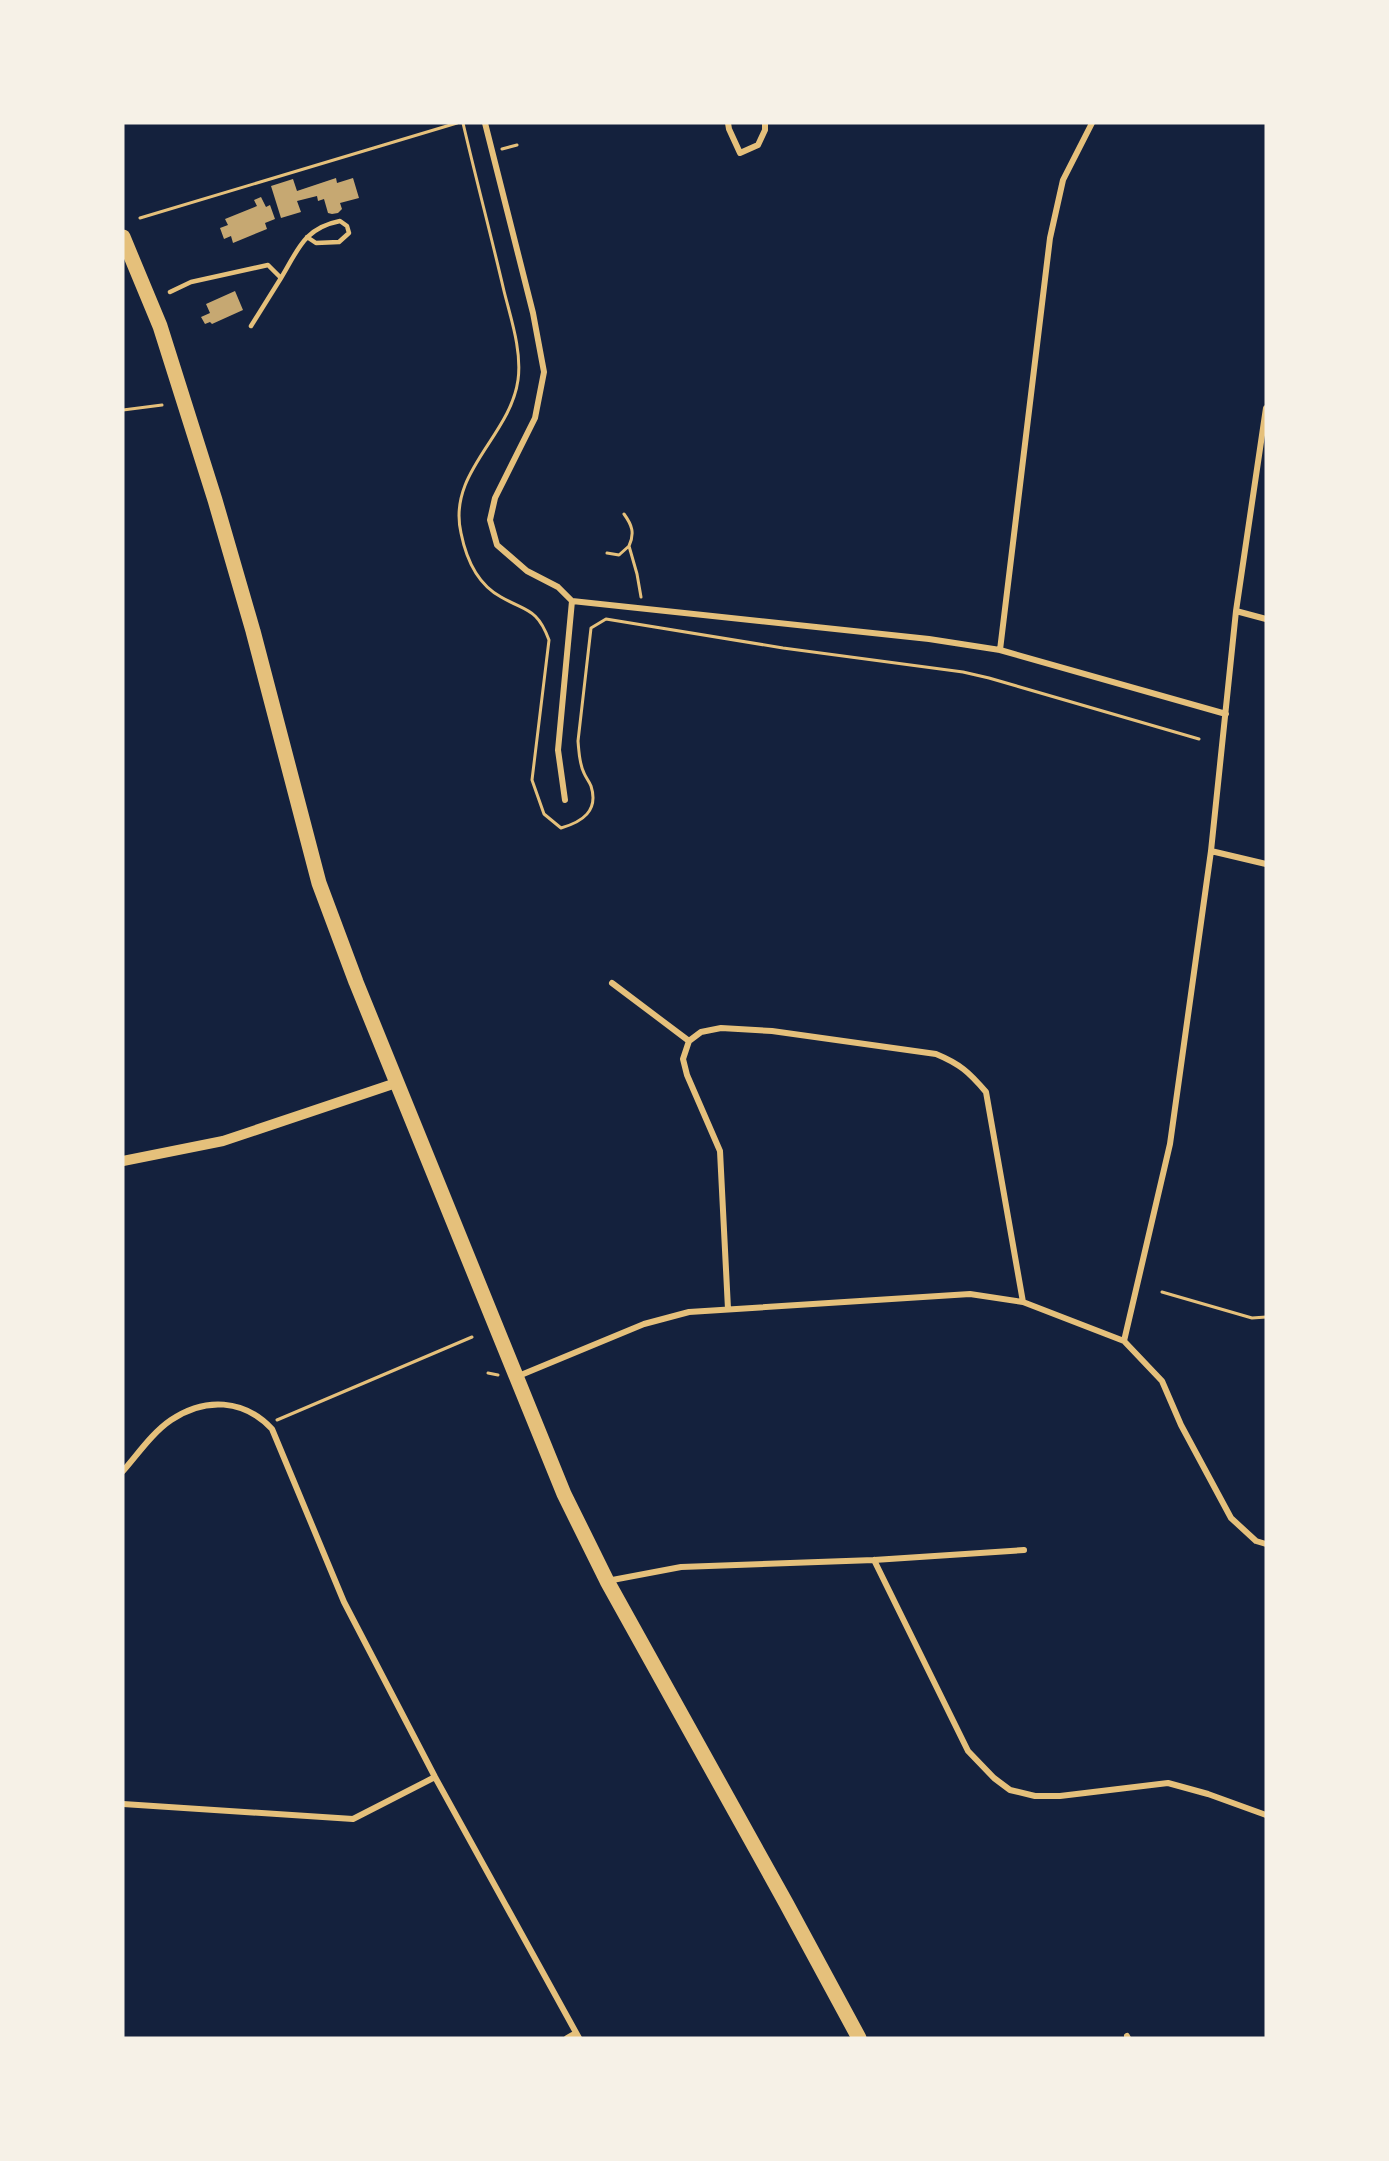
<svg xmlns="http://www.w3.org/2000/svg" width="1389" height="2161" viewBox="0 0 1389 2161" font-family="'Fira Sans Condensed',sans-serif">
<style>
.building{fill:#c6a872}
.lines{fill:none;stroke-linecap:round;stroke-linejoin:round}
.path{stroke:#e5c07b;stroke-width:3}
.service{stroke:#e5c07b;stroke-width:4.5}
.minor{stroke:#e5c07b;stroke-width:6}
.tertiary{stroke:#e5c07b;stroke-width:10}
.primary{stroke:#e5c07b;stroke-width:15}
</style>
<rect width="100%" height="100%" fill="#14213d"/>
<path class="building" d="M336 178 337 183 353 178 359 198 340 203 342 209 338 213 332 214 328 213 324 199 318 201 317 196 297 201 301 212 281 218 271 186 293 179 297 191Z
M261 197 266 207 270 205 275 219 265 223 267 229 233 243 231 236 224 239 220 228 228 225 225 219 257 206 254 200Z
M235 291 243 310 212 324 210 322 205 324 201 317 210 313 206 304Z"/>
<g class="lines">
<path class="path" d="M463 123C476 179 491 235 504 291 511 319 522 351 518 380 510 437 447 472 461 533 466 558 477 584 501 597 527 612 537 608 549 640L532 780 544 814 561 828C582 822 599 811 591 786 589 781 586 778 584 773 579 763 579 752 578 741L591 628 606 619 783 648 963 672 989 678 1199 739
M502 149 517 145
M140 218 457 123
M123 410 162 405
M624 514C632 525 635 533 629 546
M607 553 619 555 629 546 637 574 641 597
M1162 1292 1252 1318 1266 1317
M488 1373 498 1375
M277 1420 472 1337"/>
<path class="service" d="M281 278C298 250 304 228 340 221L347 226 349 233 339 242 316 243 307 237
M170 292 191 282 268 265 281 278 251 326"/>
<path class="minor" d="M485 123 533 313 544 372 535 418 495 498 490 520 497 545 527 571 558 587 572 601 929 639 1000 650 1226 714
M728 123 729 129 740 153 758 145 765 130V123
M1236 611 1266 619
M1000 650 1050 238 1063 180 1092 123
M565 800 558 750 572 601
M1211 851 1266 864
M612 983 689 1041
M728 1309 720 1151 687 1075 683 1059 689 1041 701 1032 721 1028 772 1031 936 1054C960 1064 969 1072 986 1092L1023 1302
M1124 1341 1170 1144 1211 851 1236 611 1266 408
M516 1377 644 1324 689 1312 970 1294 1023 1302 1124 1341 1162 1381 1181 1425 1231 1518 1256 1541 1266 1544
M123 1471C138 1454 152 1433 171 1420 205 1397 244 1399 272 1429L344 1602 435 1777 579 2038
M874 1560 968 1751 994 1778 1010 1790 1035 1796H1060L1168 1783 1208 1794 1266 1815
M607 1581 681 1567 874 1560 1024 1550
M123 1804 353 1819 435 1777
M1127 2036 1128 2038
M567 2038 576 2033"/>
<path class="tertiary" d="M123 1161 223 1141 396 1083"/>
<path class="primary" d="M123 237 160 326 215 500 253 631 319 883 356 982 564 1494 607 1581 786 1903 859 2038"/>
</g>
<rect width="1389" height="2161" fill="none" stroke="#f6f1e7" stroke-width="249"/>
</svg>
